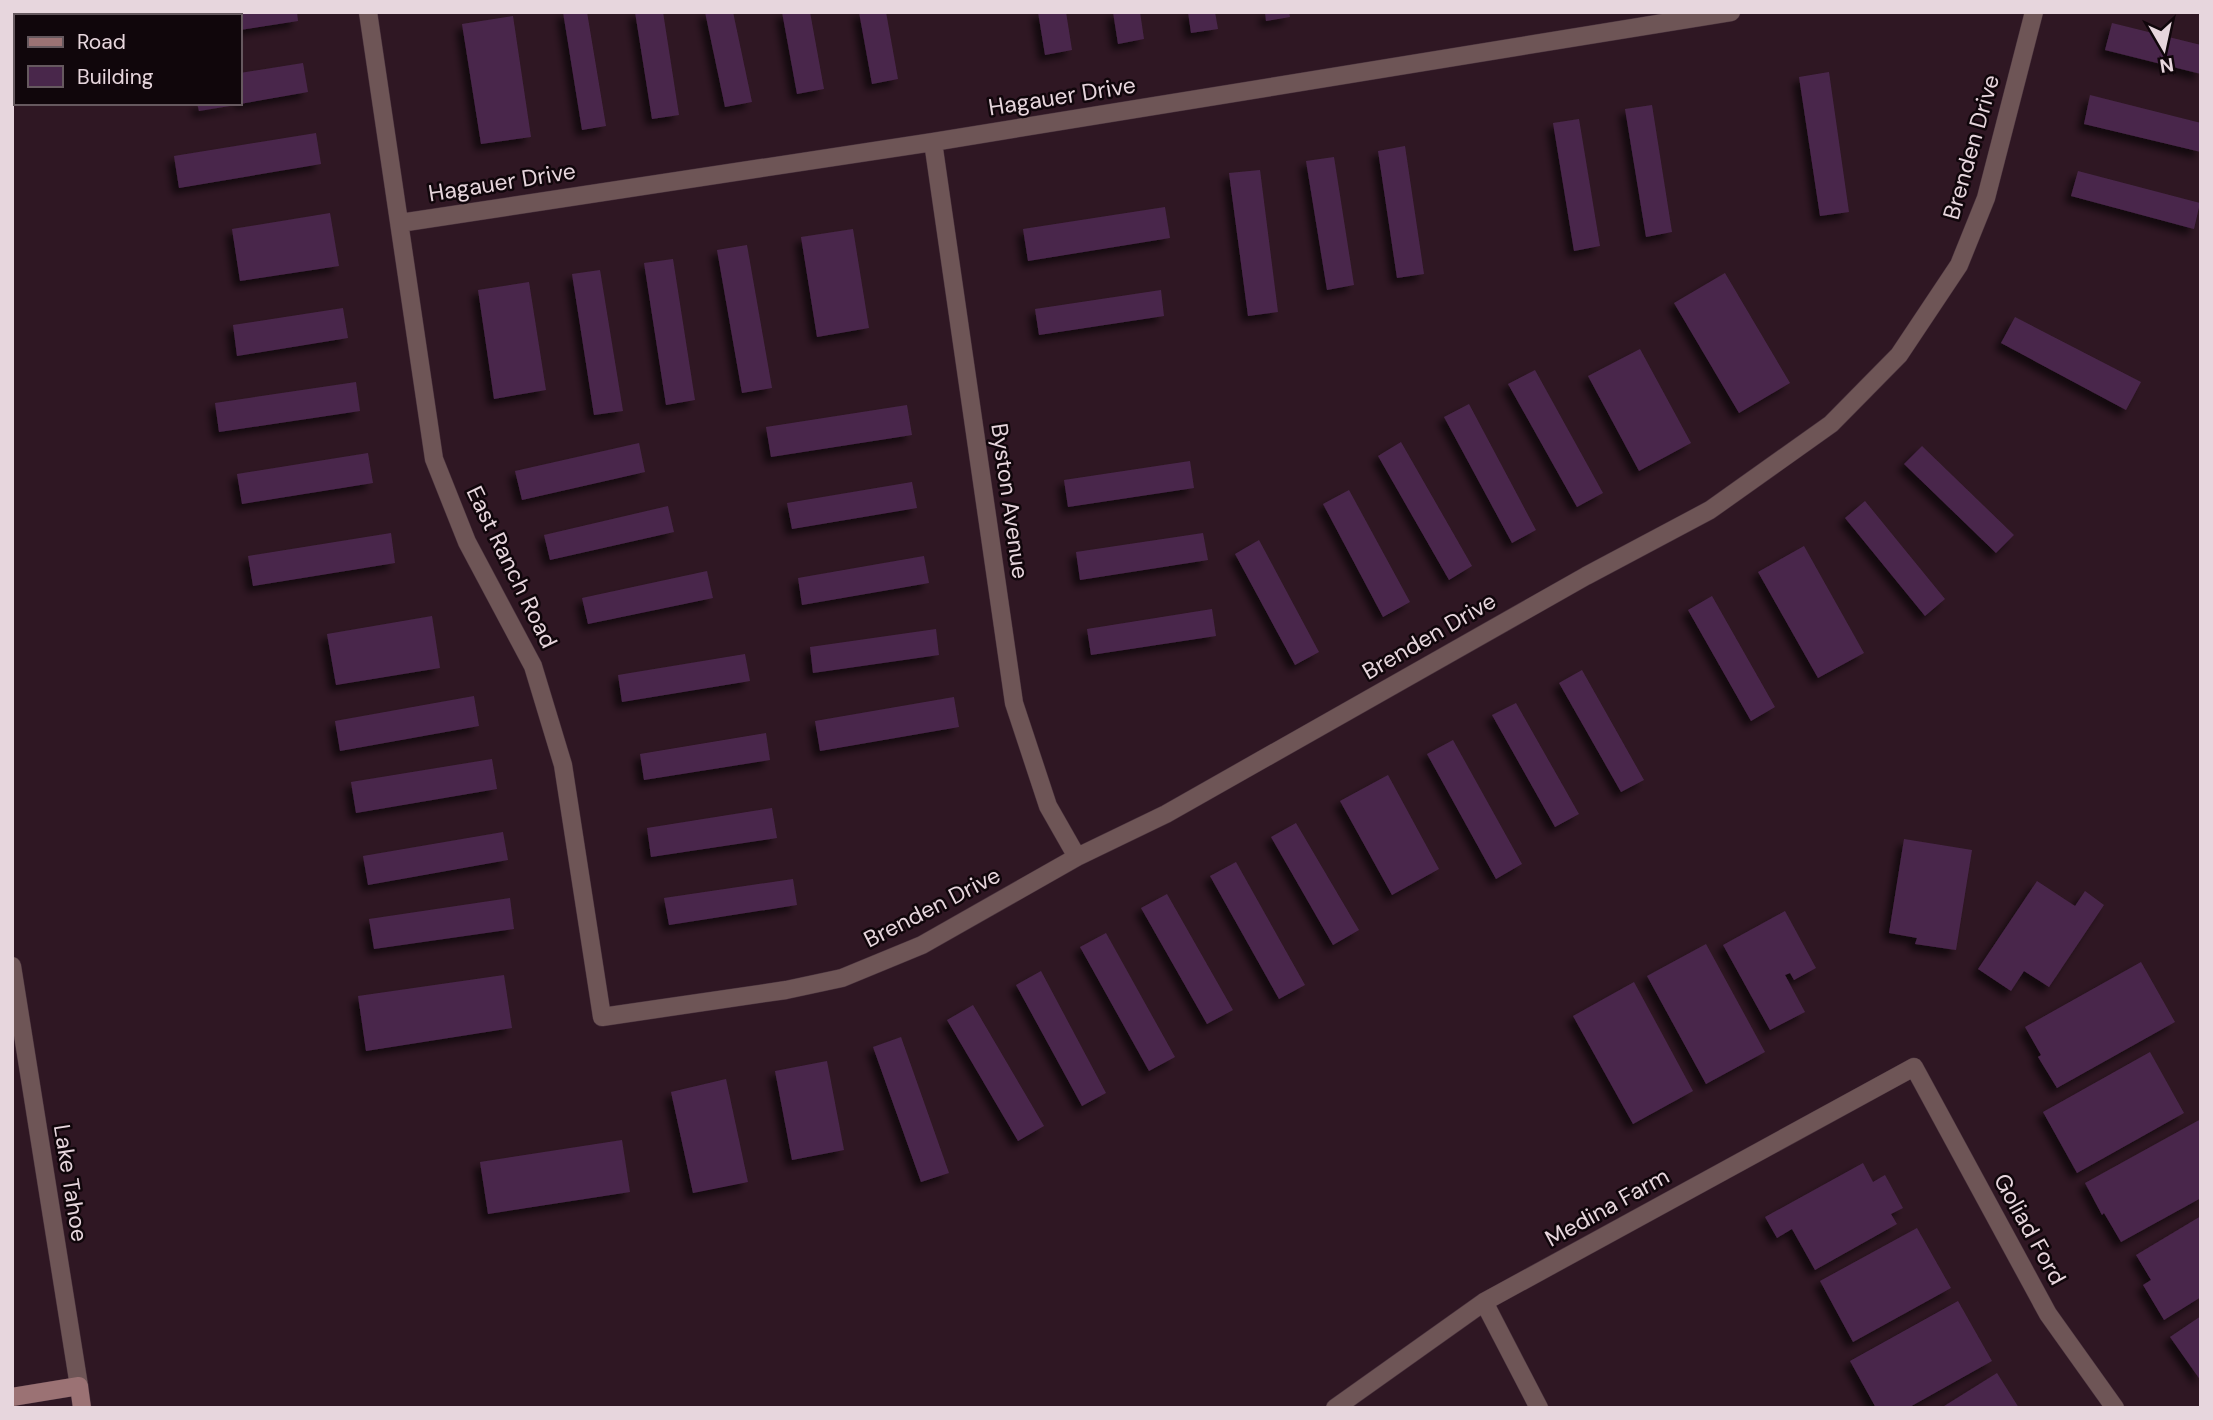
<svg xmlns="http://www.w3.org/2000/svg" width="2213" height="1420" viewBox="0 0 2213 1420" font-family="'DM Sans',sans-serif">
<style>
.building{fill:#49274b;filter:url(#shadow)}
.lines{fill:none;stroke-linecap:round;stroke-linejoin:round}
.street-casing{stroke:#49323d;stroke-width:19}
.secondary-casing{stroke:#49323d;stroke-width:19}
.street{stroke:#6e5556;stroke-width:18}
.secondary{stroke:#9b7274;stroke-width:18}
.labels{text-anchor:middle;stroke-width:5;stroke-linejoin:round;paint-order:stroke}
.street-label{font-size:23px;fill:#e7d6dd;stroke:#10060b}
</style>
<defs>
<filter id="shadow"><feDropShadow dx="-6" dy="6" stdDeviation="3.5" flood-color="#0009"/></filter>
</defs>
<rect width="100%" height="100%" fill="#2f1723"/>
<path class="building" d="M153 12H297L298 21 240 30V16H153Z
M563 12H587L606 126 582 130Z
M635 12H663L679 115 652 119Z
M705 12H733L752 102 725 107Z
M782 12H810L824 89 797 94Z
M859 12H886L898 79 872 84Z
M1038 12H1066L1072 50 1045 55Z
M1113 12H1140L1144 39 1118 44Z
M1188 12H1215L1218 29 1191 33Z
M1265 12H1289L1290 17 1266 21Z
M513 16 531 137 481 144 462 24Z
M2112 23 2201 45V74L2105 50Z
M303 63 308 92 240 104V73Z
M1829 72 1849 212 1820 216 1799 77Z
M2090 95 2201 123V152L2084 124Z
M197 103H236V105L199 111Z
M1652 105 1672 232 1646 237 1625 109Z
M1579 119 1600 246 1574 251 1553 123Z
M316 133 321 164 179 188 174 156Z
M1405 146 1424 274 1397 278 1378 151Z
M1334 157 1354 285 1327 290 1306 161Z
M1260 170 1278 312 1248 316 1229 173Z
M2078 171 2200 203 2194 229 2071 196Z
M1165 207 1170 238 1028 261 1023 229Z
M330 213 339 266 240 281 232 229Z
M853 229 869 328 817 337 801 237Z
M747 245 772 388 742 393 717 250Z
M673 259 695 400 666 405 644 263Z
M600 270 623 411 594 415 572 274Z
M1725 273 1790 383 1739 413 1674 303Z
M529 282 546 390 494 399 478 290Z
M1161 290 1164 316 1039 335 1035 309Z
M343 308 348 338 237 356 233 325Z
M2015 317 2141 382 2126 410 2001 343Z
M1640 349 1691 443 1639 471 1588 376Z
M1535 370 1603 493 1577 507 1508 384Z
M356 382 360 411 219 432 215 403Z
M1469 404 1536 530 1512 543 1444 417Z
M907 405 912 435 771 457 766 427Z
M1401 442 1472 566 1449 580 1378 456Z
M639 443 645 472 522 500 515 471Z
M1922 446 2014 535 1996 553 1904 464Z
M368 453 373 483 242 504 237 474Z
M1190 461 1194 488 1068 507 1064 480Z
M912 482 917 508 792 529 787 503Z
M1349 490 1410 602 1383 617 1323 504Z
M1865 501 1945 599 1925 616 1845 518Z
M668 506 674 532 550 560 544 535Z
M391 533 395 563 253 586 248 556Z
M1203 533 1208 560 1080 580 1076 552Z
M1259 540 1319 652 1295 665 1235 554Z
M1804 546 1864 653 1818 678 1758 572Z
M924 556 929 583 802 605 798 578Z
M707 571 713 598 588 624 582 598Z
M1712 596 1775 707 1751 721 1688 610Z
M1212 609 1216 636 1091 655 1087 629Z
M432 616 440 668 336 685 327 634Z
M936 629 939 655 813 673 810 647Z
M745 654 750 681 622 702 618 675Z
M1582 670 1644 780 1621 792 1559 683Z
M474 696 479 726 340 751 335 721Z
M954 697 959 727 820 751 815 721Z
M1516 703 1579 814 1555 827 1492 715Z
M766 733 770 760 644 780 640 754Z
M1453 740 1522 864 1496 879 1427 754Z
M492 759 497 789 356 813 351 782Z
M1388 775 1439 869 1392 895 1340 801Z
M772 808 777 838 651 857 647 828Z
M1296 823 1359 930 1333 945 1271 837Z
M503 832 508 860 368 885 363 856Z
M1904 839 1972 850 1956 950 1915 944 1917 938 1889 933Z
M1236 862 1305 985 1279 999 1210 876Z
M793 879 797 905 669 925 664 898Z
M2037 881 2075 906 2085 891 2104 905 2049 987 2024 971 2011 991 1978 969Z
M1167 894 1233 1010 1207 1024 1141 908Z
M510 898 514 929 374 949 369 919Z
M1785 911 1816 968 1794 980 1790 973 1785 975 1805 1012 1770 1030 1723 945Z
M1106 933 1175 1057 1149 1071 1080 947Z
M1706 944 1765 1052 1706 1084 1647 976Z
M2141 962 2175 1022 2057 1088 2038 1057 2041 1055 2025 1027Z
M1041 971 1106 1093 1082 1106 1016 985Z
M504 975 512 1028 366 1051 358 996Z
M1634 982 1693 1091 1633 1124 1573 1016Z
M973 1005 1044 1126 1018 1141 947 1020Z
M901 1037 949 1173 921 1182 873 1047Z
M2150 1052 2184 1113 2077 1173 2043 1112Z
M827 1061 844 1150 792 1160 775 1071Z
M726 1079 748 1182 693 1193 671 1092Z
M2201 1119V1198L2121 1242 2104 1213 2102 1215 2085 1183Z
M622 1140 630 1192 488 1214 480 1162Z
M1863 1163 1873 1182 1885 1175 1903 1208 1891 1214 1897 1224 1815 1270 1792 1229 1777 1238 1765 1217Z
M2201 1216V1297L2164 1320 2143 1285 2151 1280 2136 1255Z
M1917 1228 1951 1288 1853 1342 1820 1281Z
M1958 1301 1992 1361 1908 1408H1876L1850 1361Z
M2201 1316V1381L2170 1337Z
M1997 1373 2019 1408H1941Z"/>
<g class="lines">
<g class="street-casing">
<path id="street" d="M368 12 434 459 467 542 533 666 563 765 602 1017 786 990 842 978 922 945 1077 857 1166 814 1586 576 1710 510 1831 424 1899 355 1959 265 1986 198 2034 12
M933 142 1014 703 1048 806 1077 857
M400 223 933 142 1731 12
M12 966 79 1386
M1484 1302 1539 1408
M1335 1408 1484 1302 1914 1067 2048 1314 2115 1408"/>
</g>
<g class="secondary-casing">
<path id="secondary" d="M12 1397 79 1386 82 1408"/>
</g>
<use href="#street" class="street"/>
<use href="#secondary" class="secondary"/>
</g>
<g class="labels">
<g class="street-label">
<text transform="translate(1062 96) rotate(-9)" y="8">Hagauer Drive</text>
<text transform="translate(1971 147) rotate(-74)" y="8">Brenden Drive</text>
<text transform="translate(502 182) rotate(-9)" y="8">Hagauer Drive</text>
<text transform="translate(1010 501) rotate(82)" y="8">Byston Avenue</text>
<text transform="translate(512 567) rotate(64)" y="8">East Ranch Road</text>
<text transform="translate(1429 636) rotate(-30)" y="8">Brenden Drive</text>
<text transform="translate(932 907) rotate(-27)" y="8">Brenden Drive</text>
<text transform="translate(71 1183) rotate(81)" y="8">Lake Tahoe</text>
<text transform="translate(1607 1207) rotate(-29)" y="8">Medina Farm</text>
<text transform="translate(2030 1229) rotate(61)" y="8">Goliad Ford</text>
</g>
</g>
<rect width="2213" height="1420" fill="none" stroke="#e7d6dd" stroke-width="28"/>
<rect x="14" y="14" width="228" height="91" fill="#10060b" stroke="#66595f" stroke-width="2"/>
<rect x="28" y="37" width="35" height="10" fill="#9b7274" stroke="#66595f" stroke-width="2"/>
<text x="77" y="49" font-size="21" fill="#e7d6dd">Road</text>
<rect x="28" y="66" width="35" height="21" fill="#49274b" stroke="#66595f" stroke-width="2"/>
<text x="77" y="84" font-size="21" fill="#e7d6dd">Building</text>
<g transform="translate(2164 49) rotate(171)" stroke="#10060b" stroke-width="5" paint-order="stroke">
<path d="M0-5L12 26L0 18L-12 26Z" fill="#e7d6dd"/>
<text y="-10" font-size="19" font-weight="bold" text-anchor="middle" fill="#e7d6dd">N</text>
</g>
</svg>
